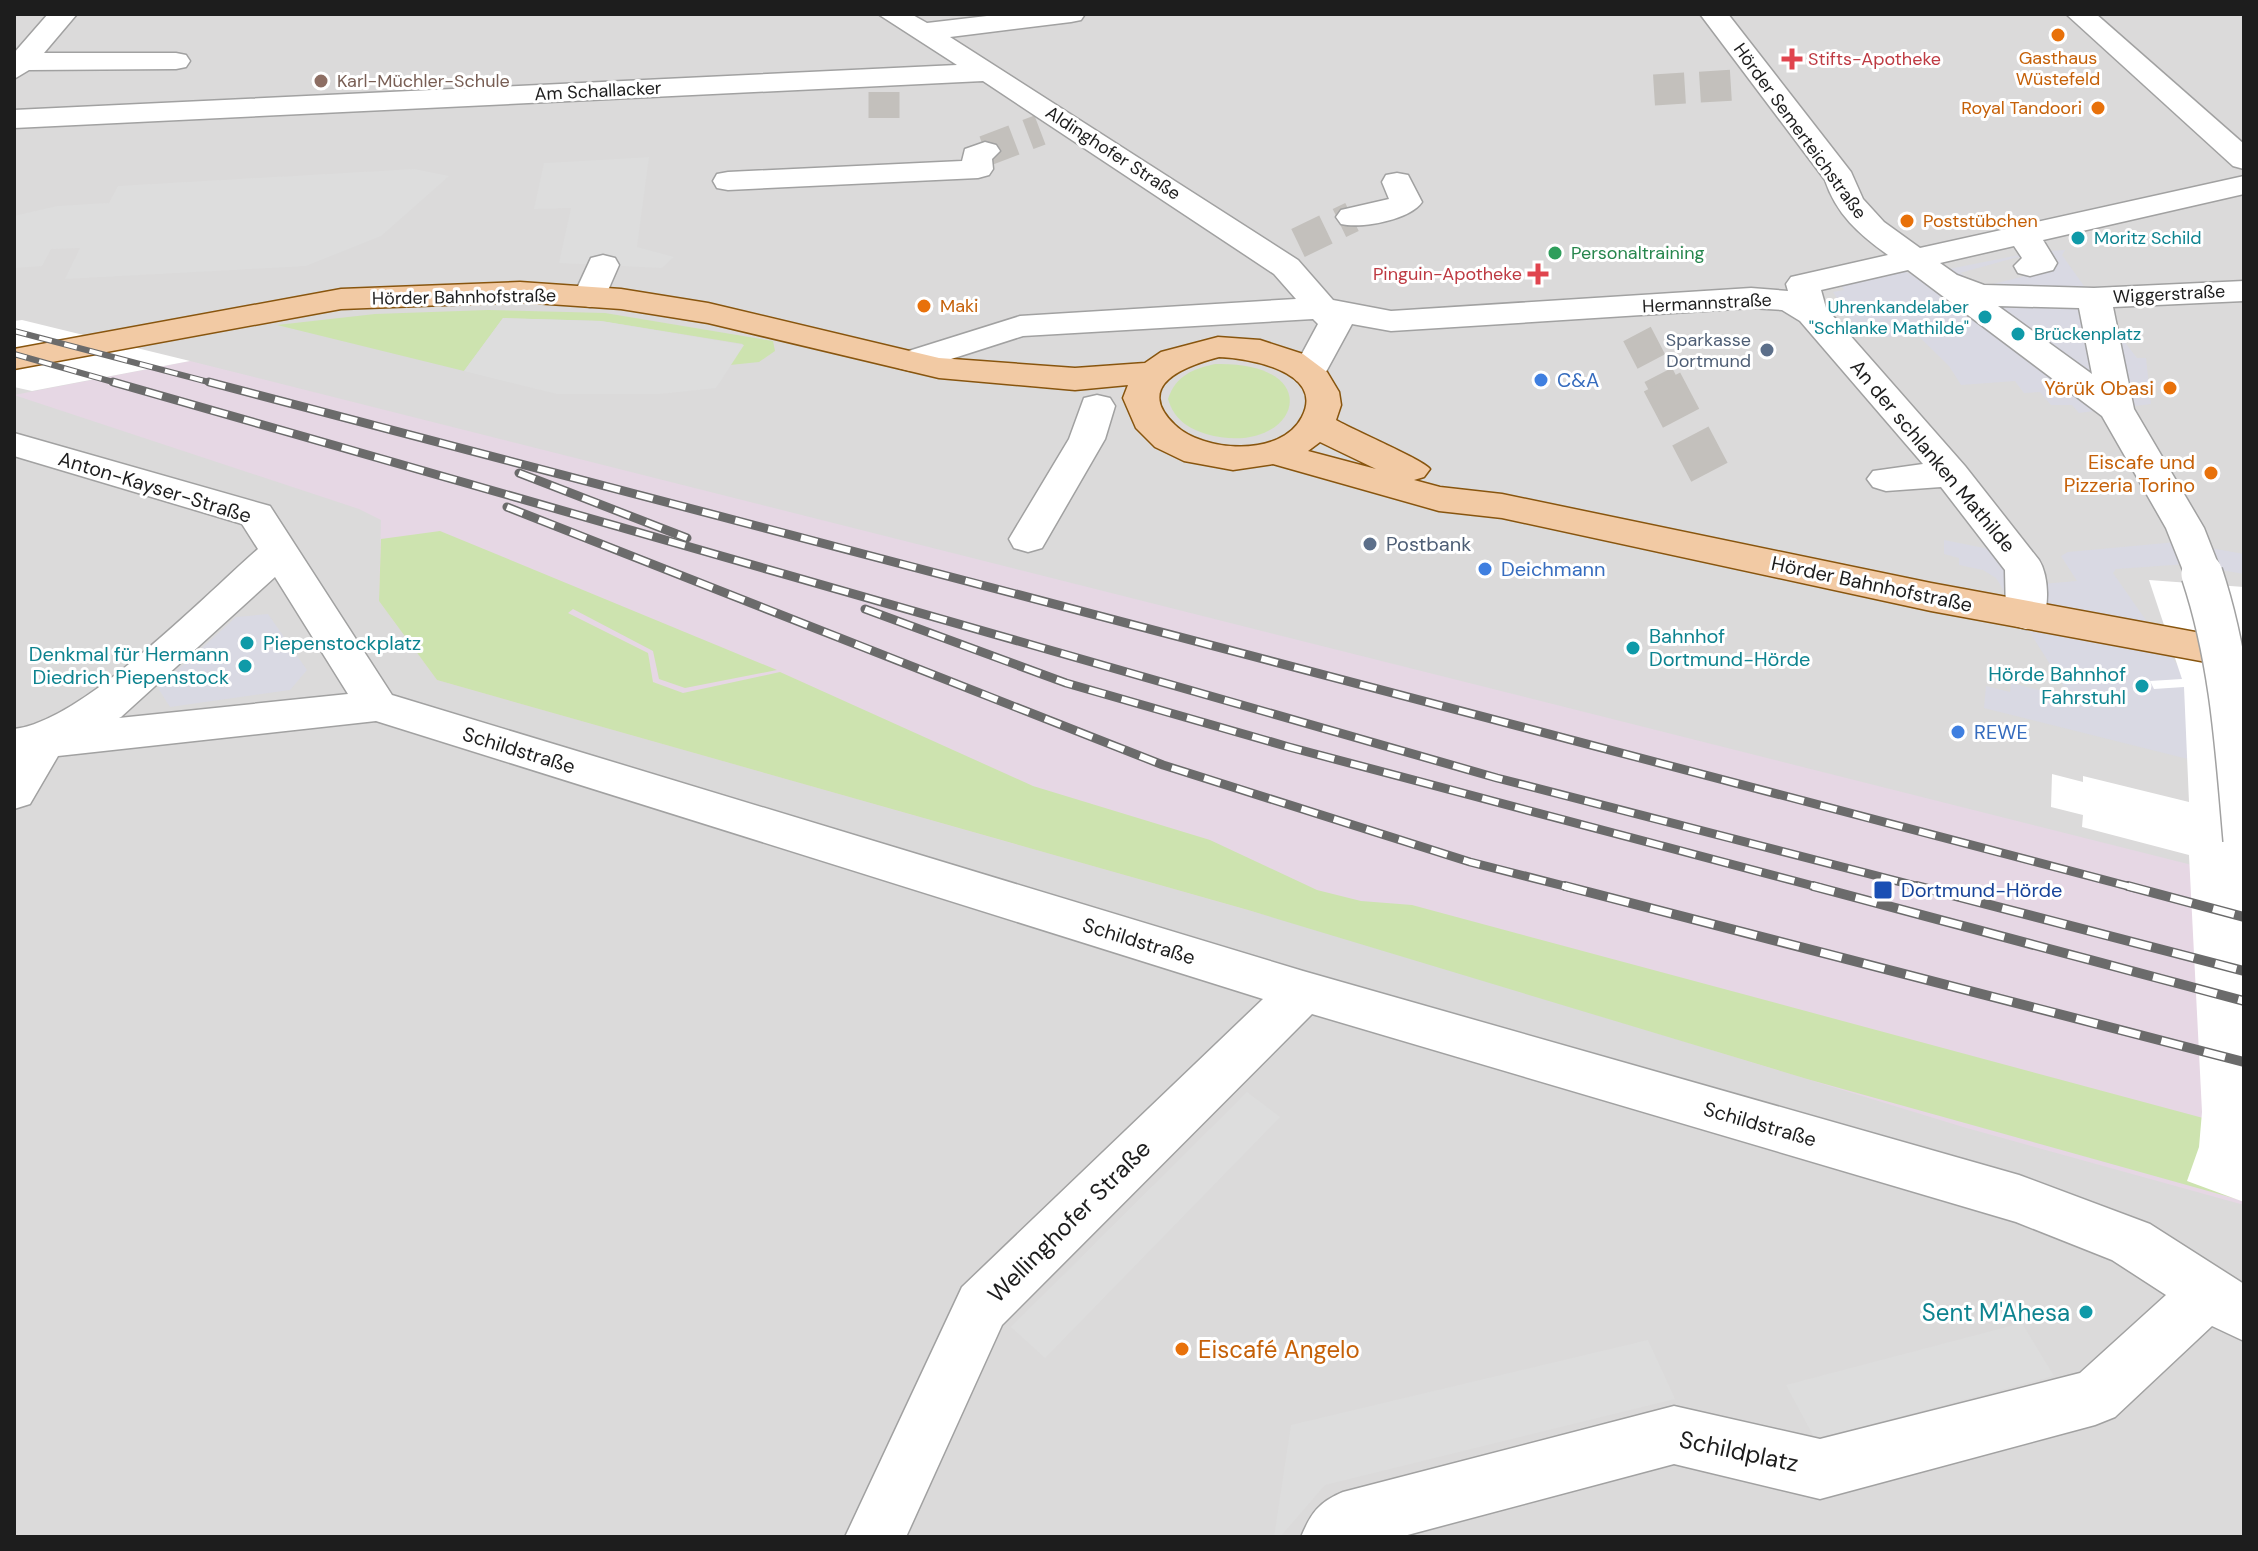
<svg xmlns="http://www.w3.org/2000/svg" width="2258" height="1551" viewBox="0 0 2258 1551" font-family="'DM Sans',sans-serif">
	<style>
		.residential { fill: #dbdada }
		.industrial { fill: #e6d7e4 }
		.grass { fill: #cde3af }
		.parking { fill: #ddd }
		.plaza { fill: #d9d9e3; fill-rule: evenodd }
		.pier { fill: #fff }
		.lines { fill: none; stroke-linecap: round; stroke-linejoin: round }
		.minor-tunnel-far1 { stroke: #c3c0bc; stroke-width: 31; stroke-dasharray: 31 15; stroke-linecap: butt }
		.minor-tunnel { stroke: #c3c0bc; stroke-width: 41; stroke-dasharray: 41 20; stroke-linecap: butt }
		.minor-casing { stroke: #a1a1a1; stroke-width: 3 }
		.major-casing { stroke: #88550e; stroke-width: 3 }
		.minor { fill: #fff; fill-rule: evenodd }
		.major { fill: #f2caa4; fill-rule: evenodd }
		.rail-far2-casing { stroke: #6b6b6b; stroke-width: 6 }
		.rail-far1-casing { stroke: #6b6b6b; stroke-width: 9 }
		.rail-casing { stroke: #6b6b6b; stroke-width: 10 }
		.rail-far2 { stroke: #fff; stroke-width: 4; stroke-dasharray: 13; stroke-linecap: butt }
		.rail-far1 { stroke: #fff; stroke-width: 6; stroke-dasharray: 17; stroke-linecap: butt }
		.rail { stroke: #fff; stroke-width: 7; stroke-dasharray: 22; stroke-linecap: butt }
		.minor-bridge-casing { stroke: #a1a1a1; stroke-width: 44; stroke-linecap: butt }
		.minor-bridge { stroke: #fff; stroke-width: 41 }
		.food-dot { fill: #e8710a; stroke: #fff; stroke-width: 3 }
		.health-dot { fill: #e0444e; stroke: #fff; stroke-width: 3 }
		.education-dot { fill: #8d6e63; stroke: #fff; stroke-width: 3 }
		.culture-dot { fill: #0f9aa8; stroke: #fff; stroke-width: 3 }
		.leisure-dot { fill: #2e9e5b; stroke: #fff; stroke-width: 3 }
		.service-dot { fill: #5c6f8a; stroke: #fff; stroke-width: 3 }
		.shop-dot { fill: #3f7fe0; stroke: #fff; stroke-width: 3 }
		.transit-dot { fill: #1a4fb4; stroke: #fff; stroke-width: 3 }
		.labels { text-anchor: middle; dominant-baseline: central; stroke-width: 6; stroke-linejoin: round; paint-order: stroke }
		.far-food-label { font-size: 18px; fill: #c56008; stroke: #fff; text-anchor: start }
		.far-health-label { font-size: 18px; fill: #be3a42; stroke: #fff; text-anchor: start }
		.far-education-label { font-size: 18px; fill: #785e54; stroke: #fff; text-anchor: start }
		.far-street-label { font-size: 18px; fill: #1d1d1d; stroke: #fff }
		.far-culture-label { font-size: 18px; fill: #0d838f; stroke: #fff; text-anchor: start }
		.far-leisure-label { font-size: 18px; fill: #27864d; stroke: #fff; text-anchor: start }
		.far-service-label { font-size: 18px; fill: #4e5e75; stroke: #fff; text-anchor: end }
		.shop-label { font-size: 20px; fill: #366cbe; stroke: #fff; text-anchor: start }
		.food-label { font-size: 20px; fill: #c56008; stroke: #fff; text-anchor: end }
		.street-label { font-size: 20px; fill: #1d1d1d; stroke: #fff }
		.service-label { font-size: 20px; fill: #4e5e75; stroke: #fff; text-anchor: start }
		.culture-label { font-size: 20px; fill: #0d838f; stroke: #fff; text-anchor: start }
		.transit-label { font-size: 20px; fill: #164399; stroke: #fff; text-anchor: start }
		.near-street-label { font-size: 24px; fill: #1d1d1d; stroke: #fff }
		.near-culture-label { font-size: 24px; fill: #0d838f; stroke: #fff; text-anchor: end }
		.near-food-label { font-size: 24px; fill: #c56008; stroke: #fff; text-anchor: start }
	</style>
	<rect width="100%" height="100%" fill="#ede9e4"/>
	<rect class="residential" x="14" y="14" width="2230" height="1523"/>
	<path class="industrial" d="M190,361L2188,864L2244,884V1205L1963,1127L1339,936L437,680L379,601L381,520L359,509L14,395Z"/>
	<g class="grass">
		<path d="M488,310L605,313L773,341L775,351L759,362L730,365L743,344L601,321L503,318L464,371L277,325L375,314Z"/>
		<path d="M1215,364C1333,361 1297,460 1206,434C1187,428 1174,419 1168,399C1176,375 1193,369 1215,364Z"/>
		<path d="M440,531L777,670L685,688L659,679L653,651L573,609L568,613L648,653L653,682L683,693L780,672L1033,786L1210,840L1317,890L1361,901L1412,905L2244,1129V1201L1807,1079L1248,910L437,680L379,601L381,539Z"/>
	</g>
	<g class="parking">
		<path d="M649,157L637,247L674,257L662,268L559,263L571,208L534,209L544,163Z"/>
		<path d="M414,169L449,176L381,236L306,266L65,279L80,248L51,249L42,266L14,268V216L57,206L109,203L118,186Z"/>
		<path d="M503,318L601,321L744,345L716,388L660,394H557L464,371Z"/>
		<path d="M1247,1092L1280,1117L1045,1358L1011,1327Z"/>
		<path d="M2022,1323L2054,1376L1815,1439L1786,1385Z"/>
		<path d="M1648,1340L1675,1399L1325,1485L1280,1537H1274L1291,1425Z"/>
	</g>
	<g class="plaza">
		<path d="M2065,250L2062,255L2113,327L2137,358H2146L2151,404L2079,413L2072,405H2051L2040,392L2024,393L2015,381L1961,385L1949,366L1900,318L1906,336L1883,337L1871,323L1855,326L1833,292L1844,290L1837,279L1902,270L1914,276L2034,252ZM2018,257L2037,273L1981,287L1960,273Z"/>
		<path d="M1944,540L2019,555L2042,584L2077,581L2061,556L2068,552L2177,542L2244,554V574L2187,564L2116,569L2113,573L2224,732L2244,773L1984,708L1986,686L2010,692L2011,683L2055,694L2065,693L2066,690L1996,578L1983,570L1959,565V558L1944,554Z"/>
		<path d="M268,614L307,670L290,690L170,707L158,688L236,617Z"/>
	</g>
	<g class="pier">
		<path d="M22,320L190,361L32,391L14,387V321Z"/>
		<path d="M2149,580L2244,587V1202L2187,1181L2199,1147L2202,1112L2189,855L2082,827L2083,815L2051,807L2052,774L2083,782V776L2189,802L2184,687L2154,689L2150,681L2182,679Z"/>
	</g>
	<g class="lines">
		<g class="minor-tunnel-far1">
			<path d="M1654,90L1734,85"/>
			<path d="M884,92V118"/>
			<path d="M985,151L1040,130"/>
			<path d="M1298,243L1352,217"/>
			<path d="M1637,334L1663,384"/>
		</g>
		<path class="minor-tunnel" d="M1662,382L1714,481"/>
		<g class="minor-casing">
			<g id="minor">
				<path d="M48,14H77L44,53H176L186,55L190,61L186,67L176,69L29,70L14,79V53Z"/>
				<path d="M878,14H911L927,23L1004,14H1085L1081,20L1071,22L950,37L1298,260L1333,300L1391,311L1751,288L1788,291L1786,284L1791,277L1888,255C1859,234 1836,214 1825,180L1700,14H1728L1851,172L1863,199L1884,222L1920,248L2244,176V194L2043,240L2057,263L2053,270L2030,276L2018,273L2014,266L2022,258L2014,246L1940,263L1957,275L1984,285L2094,288L2244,281V301L2113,307L2134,409L2204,528L2222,574L2216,583L2202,587L2188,583L2166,528L2102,416L1908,270L1821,290L1826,308L1965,466L2039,560C2049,576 2050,609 2040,625L2026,629L2012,625L2006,615L2005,570L1941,487L1886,491L1873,487L1867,479L1873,471L1923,464L1800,321L1782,310L1751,308L1391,331L1352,324L1321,381L1309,385L1297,381L1291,374L1318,324L1313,319L1023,336L923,368L911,371L899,368L894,361L899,354L1020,316L1296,299L1274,274L983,81L14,128V110L957,65ZM1998,306L2079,308L2092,374Z"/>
				<path d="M2066,14H2096L2244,144V169L2233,166Z"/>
				<path d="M985,142L996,145L1000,151L992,159L993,169L989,175L978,178L728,190L717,188L713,181L717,174L728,172L962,161L965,149Z"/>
				<path d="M1397,173L1408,175L1422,202C1410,220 1361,229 1341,224L1336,217L1341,210L1389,199L1382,182L1386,175Z"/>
				<path d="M603,255L615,258L619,265L602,304L590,307L578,304L573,297L591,258Z"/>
				<path d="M1097,395L1110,398L1115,406L1105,439L1042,548L1028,552L1014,548L1009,539L1069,439L1084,398Z"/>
				<path d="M14,433L270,506L392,695L1303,971L2019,1175L2150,1224L2244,1284V1341L2212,1326L2115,1417L2095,1425L1820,1499L1674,1464L1400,1537H1301C1311,1513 1319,1502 1343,1492L1674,1406L1820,1439L2080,1373L2166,1295L2112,1260L2016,1222L1312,1014L1002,1325L906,1537H845L962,1287L1263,999L376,721L58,756L30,804L14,809V729C82,722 203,597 258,549L242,524L14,456ZM275,577L348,694L119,718L121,717Z"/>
			</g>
		</g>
		<g class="major-casing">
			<path id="major" d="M520,282L621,289L708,303L939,358L1075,368L1145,363L1161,352L1218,337L1260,340L1303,354L1327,372L1339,392L1341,405L1336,420C1353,430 1424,460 1430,469L1424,477L1414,480L1440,487L1502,494L1931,583L2244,641V669L1931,611L1502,518L1439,511L1273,464L1233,470L1184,461L1155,447L1136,428L1123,398L1128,385L1075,390L939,378L708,323L621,309L520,302L341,309L14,369V349L341,289ZM1219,357C1247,358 1326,371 1302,417C1281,458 1203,452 1175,425C1133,385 1185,366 1219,357ZM1320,442L1376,469L1308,451Z"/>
		</g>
		<use href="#minor" class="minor"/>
		<use href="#major" class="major"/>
		<g class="rail-far2-casing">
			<g id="rail-far2">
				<path d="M14,331L216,384"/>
				<path d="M14,354L120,384"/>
			</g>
		</g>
		<g class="rail-far1-casing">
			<g id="rail-far1">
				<path d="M113,382L1497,778L1924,888"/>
				<path d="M209,382L2135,888"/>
				<path d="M519,473L687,538"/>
				<path d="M507,507L1163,765L1470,862L1572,888"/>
				<path d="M865,609L1066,683L1289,747L1821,888"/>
			</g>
		</g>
		<g class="rail-casing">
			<g id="rail">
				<path d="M1565,886L2244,1062"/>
				<path d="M1813,886L2244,1001"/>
				<path d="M1917,886L2244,971"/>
				<path d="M2128,886L2244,917"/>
			</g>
		</g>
		<use href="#rail-far2" class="rail-far2"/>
		<use href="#rail-far1" class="rail-far1"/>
		<use href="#rail" class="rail"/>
		<g class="minor-bridge-casing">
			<path id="minor-bridge" d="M2202,574C2231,661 2236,749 2244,840"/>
		</g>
		<use href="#minor-bridge" class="minor-bridge"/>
	</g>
	<g class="food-dot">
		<circle cx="2058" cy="35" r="8"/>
		<circle cx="2098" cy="108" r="8"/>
		<circle cx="1907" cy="221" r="8"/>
		<circle cx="924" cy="306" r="8"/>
		<circle cx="2170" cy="388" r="8"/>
		<circle cx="2211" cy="473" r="8"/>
		<circle cx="1182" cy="1349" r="8"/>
	</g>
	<g class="health-dot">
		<path d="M1788 47h8v8h8v8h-8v8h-8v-8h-8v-8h8z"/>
		<path d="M1534 262h8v8h8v8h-8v8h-8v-8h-8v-8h8z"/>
	</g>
	<circle class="education-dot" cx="321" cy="81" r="8"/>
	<g class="culture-dot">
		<circle cx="2078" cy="238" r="8"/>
		<circle cx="1985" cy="317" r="8"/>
		<circle cx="2018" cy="334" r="8"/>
		<circle cx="247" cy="643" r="8"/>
		<circle cx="1633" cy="648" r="8"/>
		<circle cx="245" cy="666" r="8"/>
		<circle cx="2142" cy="686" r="8"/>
		<circle cx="2086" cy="1312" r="8"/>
	</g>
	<circle class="leisure-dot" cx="1555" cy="253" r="8"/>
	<g class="service-dot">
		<circle cx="1767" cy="350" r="8"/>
		<circle cx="1370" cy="544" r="8"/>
	</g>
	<g class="shop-dot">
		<circle cx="1541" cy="380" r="8"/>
		<circle cx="1485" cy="569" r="8"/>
		<circle cx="1958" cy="732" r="8"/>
	</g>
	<rect class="transit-dot" x="1873" y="880" width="20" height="20" rx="4"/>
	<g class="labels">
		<g class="far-food-label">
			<text x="2058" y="58" text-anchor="middle">Gasthaus<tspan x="2058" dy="21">Wüstefeld</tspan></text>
			<text x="2082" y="108" text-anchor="end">Royal Tandoori</text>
			<text x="1923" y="221">Poststübchen</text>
			<text x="940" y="306">Maki</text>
		</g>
		<g class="far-health-label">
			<text x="1808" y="59">Stifts-Apotheke</text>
			<text x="1522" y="274" text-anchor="end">Pinguin-Apotheke</text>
		</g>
		<g class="far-education-label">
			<text x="337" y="81">Karl-Müchler-Schule</text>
		</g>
		<g class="far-street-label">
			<text transform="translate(598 91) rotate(-3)">Am Schallacker</text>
			<text transform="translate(1800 131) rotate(54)">Hörder Semerteichstraße</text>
			<text transform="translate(1113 153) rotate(33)">Aldinghofer Straße</text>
			<text transform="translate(2169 294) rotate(-3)">Wiggerstraße</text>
			<text transform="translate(464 297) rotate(-1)">Hörder Bahnhofstraße</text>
			<text transform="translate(1707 303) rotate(-3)">Hermannstraße</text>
		</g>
		<g class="far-culture-label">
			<text x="2094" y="238">Moritz Schild</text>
			<text x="1969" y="307" text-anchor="end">Uhrenkandelaber<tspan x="1969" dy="21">"Schlanke Mathilde"</tspan></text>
			<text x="2034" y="334">Brückenplatz</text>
		</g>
		<g class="far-leisure-label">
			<text x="1571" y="253">Personaltraining</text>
		</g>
		<g class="far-service-label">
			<text x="1751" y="340">Sparkasse<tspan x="1751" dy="21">Dortmund</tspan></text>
		</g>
		<g class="shop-label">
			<text x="1557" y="380">C&amp;A</text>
			<text x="1501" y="569">Deichmann</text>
			<text x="1974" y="732">REWE</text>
		</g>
		<g class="food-label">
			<text x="2154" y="388">Yörük Obasi</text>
			<text x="2195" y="462">Eiscafe und<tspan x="2195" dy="23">Pizzeria Torino</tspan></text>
		</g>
		<g class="street-label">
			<text transform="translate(1933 456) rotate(50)">An der schlanken Mathilde</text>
			<text transform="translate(155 487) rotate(17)">Anton-Kayser-Straße</text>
			<text transform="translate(1872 584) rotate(12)">Hörder Bahnhofstraße</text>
			<text transform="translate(519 750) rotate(17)">Schildstraße</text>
			<text transform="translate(1139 941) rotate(17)">Schildstraße</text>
			<text transform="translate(1760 1124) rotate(16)">Schildstraße</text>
		</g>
		<g class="service-label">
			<text x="1386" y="544">Postbank</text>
		</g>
		<g class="culture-label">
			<text x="1649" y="636">Bahnhof<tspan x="1649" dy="23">Dortmund-Hörde</tspan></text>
			<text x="263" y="643">Piepenstockplatz</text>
			<text x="229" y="654" text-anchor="end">Denkmal für Hermann<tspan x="229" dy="23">Diedrich Piepenstock</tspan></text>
			<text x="2126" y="674" text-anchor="end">Hörde Bahnhof<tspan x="2126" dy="23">Fahrstuhl</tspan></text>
		</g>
		<g class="transit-label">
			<text x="1901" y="890">Dortmund-Hörde</text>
		</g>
		<g class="near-street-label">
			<text transform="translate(1069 1221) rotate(-45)">Wellinghofer Straße</text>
			<text transform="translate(1739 1451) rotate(12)">Schildplatz</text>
		</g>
		<g class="near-culture-label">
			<text x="2070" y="1312">Sent M'Ahesa</text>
		</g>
		<g class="near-food-label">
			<text x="1198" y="1349">Eiscafé Angelo</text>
		</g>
	</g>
	<rect width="2258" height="1551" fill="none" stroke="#1d1d1d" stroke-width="32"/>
</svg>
